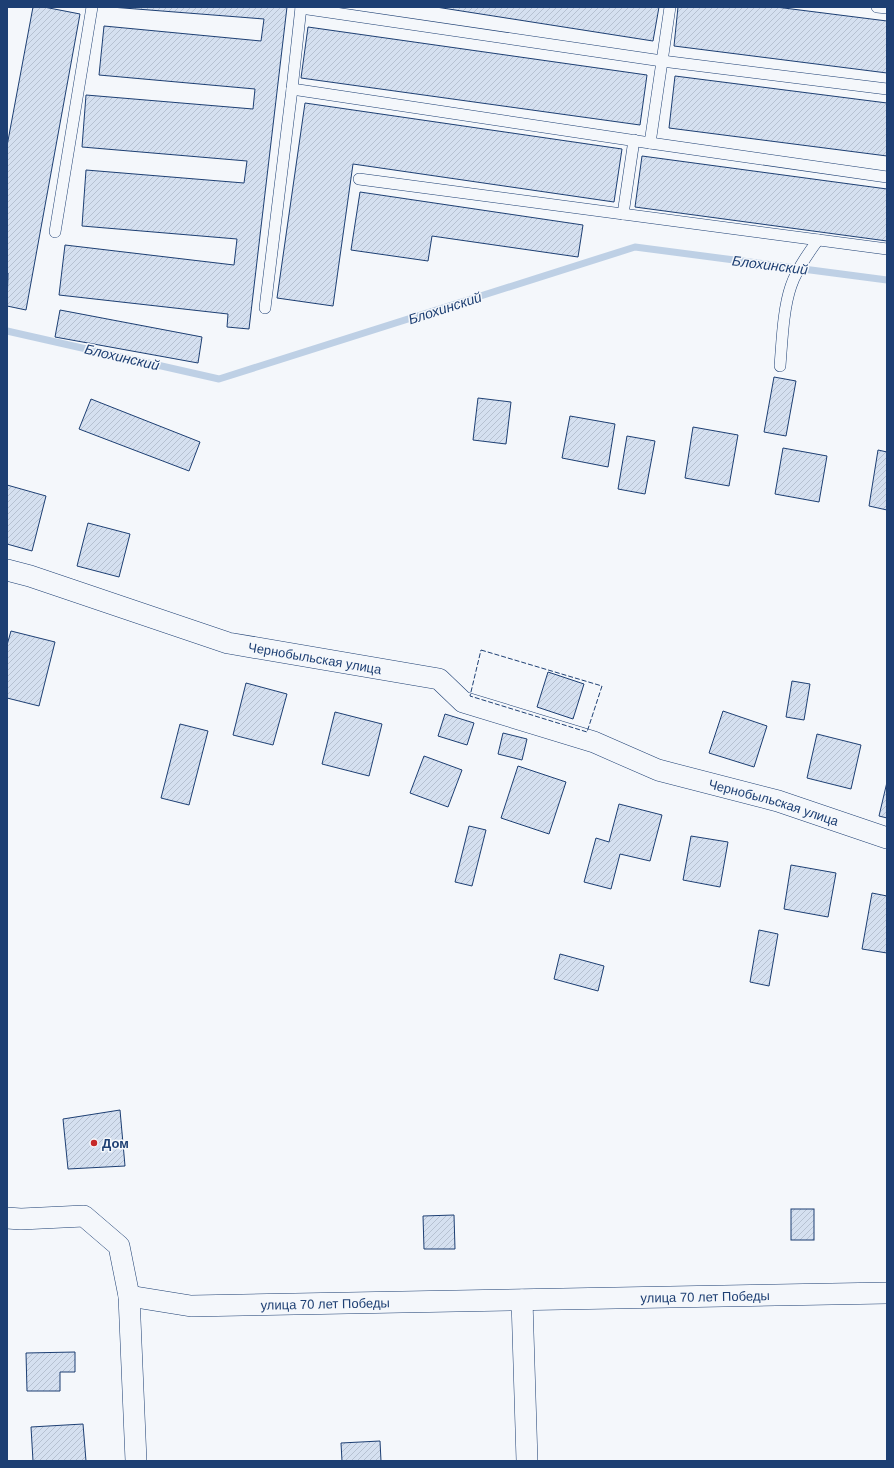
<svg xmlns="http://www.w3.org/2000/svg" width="894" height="1468" viewBox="0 0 894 1468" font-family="Arial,sans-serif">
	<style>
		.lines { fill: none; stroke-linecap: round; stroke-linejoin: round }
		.stream { stroke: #bed0e5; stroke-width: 7 }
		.building { fill: url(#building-hatch); stroke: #1d3f73 }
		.lane-casing { stroke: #1d3f73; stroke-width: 12 }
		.street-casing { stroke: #1d3f73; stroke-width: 22 }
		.lane { stroke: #f4f7fb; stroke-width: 11 }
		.street { stroke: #f4f7fb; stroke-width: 21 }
		.fence { stroke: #1d3f73; stroke-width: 1; stroke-dasharray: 5 2; stroke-linecap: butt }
		.poi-dot { fill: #c62828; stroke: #f4f7fb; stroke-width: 1.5 }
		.labels { text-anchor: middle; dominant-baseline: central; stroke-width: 3; stroke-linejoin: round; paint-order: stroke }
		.street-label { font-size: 13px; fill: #1d3f73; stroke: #f4f7fb }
		.poi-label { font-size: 13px; font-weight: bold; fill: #1d3f73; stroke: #f4f7fb; text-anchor: start }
		.water-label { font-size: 14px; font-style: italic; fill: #1d3f73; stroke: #f4f7fb }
	</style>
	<defs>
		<pattern id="building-hatch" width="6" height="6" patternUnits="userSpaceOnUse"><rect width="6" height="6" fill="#d5e0f0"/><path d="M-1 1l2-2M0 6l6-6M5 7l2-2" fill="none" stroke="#b6c1d1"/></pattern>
	</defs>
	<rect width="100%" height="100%" fill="#f4f7fb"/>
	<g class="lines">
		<path class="stream" d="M7,331L219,379L635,247L887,280"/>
	</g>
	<g class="building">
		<path d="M33,7H44L80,14L26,310L7,306L8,273H7V146Z"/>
		<path d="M111,7H287L249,329L227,327L228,314L59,295L65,245L234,265L237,239L82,226L86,170L244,183L247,161L82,147L86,95L253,109L255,89L99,75L104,26L261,41L264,19Z"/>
		<path d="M436,7H659L653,41Z"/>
		<path d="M678,7H776L887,21V73L674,46Z"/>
		<path d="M308,27L647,75L640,125L301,78Z"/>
		<path d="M675,76L887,103V156L669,128Z"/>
		<path d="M305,103L622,149L614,202L353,164L333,306L277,298Z"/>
		<path d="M642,156L887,189V241L635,207Z"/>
		<path d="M360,192L583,225L578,257L432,236L428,261L351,250Z"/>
		<path d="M60,310L202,337L198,363L55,337Z"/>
		<path d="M774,377L796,381L786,436L764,432Z"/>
		<path d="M478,398L511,402L506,444L473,440Z"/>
		<path d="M91,399L200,442L189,471L79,429Z"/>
		<path d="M570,416L615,424L608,467L562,458Z"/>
		<path d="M693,427L738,435L729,486L685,478Z"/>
		<path d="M627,436L655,441L645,494L618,489Z"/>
		<path d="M783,448L827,456L819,502L775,494Z"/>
		<path d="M878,450L887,452V510L869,506Z"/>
		<path d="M7,485L46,496L32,551L7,544Z"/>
		<path d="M88,523L130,534L119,577L77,566Z"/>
		<path d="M11,631L55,642L39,706L7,698V645Z"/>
		<path d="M548,672L584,684L573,719L537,707Z"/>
		<path d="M792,681L810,684L804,720L786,717Z"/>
		<path d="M246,683L287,694L273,745L233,735Z"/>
		<path d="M723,711L767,726L754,767L709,753Z"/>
		<path d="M335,712L382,724L369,776L322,764Z"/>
		<path d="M445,714L474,723L467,745L438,736Z"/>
		<path d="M180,724L208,731L189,805L161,798Z"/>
		<path d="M503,733L527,739L522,760L498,754Z"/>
		<path d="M817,734L861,745L851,789L807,778Z"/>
		<path d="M424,756L462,770L448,807L410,793Z"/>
		<path d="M518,766L566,782L549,834L501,818Z"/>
		<path d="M887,782V818L879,816Z"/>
		<path d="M619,804L662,815L650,861L620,854L611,889L584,882L596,838L609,842Z"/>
		<path d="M469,826L486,830L472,886L455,882Z"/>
		<path d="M691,836L728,842L720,887L683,880Z"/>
		<path d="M791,865L836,873L828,917L784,909Z"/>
		<path d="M872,893L887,896V953L862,949Z"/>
		<path d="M759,930L778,934L769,986L750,982Z"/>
		<path d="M560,954L604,966L598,991L554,979Z"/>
		<path d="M120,1110L125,1166L68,1169L63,1119Z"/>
		<rect x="791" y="1209" width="23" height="31"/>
		<path d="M454,1215L455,1249H424L423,1216Z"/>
		<path d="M75,1352V1372H60V1391H27L26,1353Z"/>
		<path d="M83,1424L86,1461H33L31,1427Z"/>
		<path d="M380,1441L381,1461H342L341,1443Z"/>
	</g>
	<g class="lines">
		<g class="lane-casing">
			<g id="lane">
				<path d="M877,7L887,8"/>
				<path d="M301,8L662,61L887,89"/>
				<path d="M292,89L650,143L887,177"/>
				<path d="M650,143L670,7"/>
				<path d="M359,179L887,249"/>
				<path d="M623,214L634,140"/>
				<path d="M55,232L92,7"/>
				<path d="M265,308L292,89L301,7"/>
				<path d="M780,366C782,342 783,309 791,286C796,271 809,252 818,240"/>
			</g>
		</g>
		<g class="street-casing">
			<g id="street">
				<path id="s1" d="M7,570L30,576L228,643L439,679L463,702L594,742L658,770L778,801L887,838"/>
				<path d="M7,1218L21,1219L84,1216L119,1246L129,1296L136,1461"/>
				<path id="s2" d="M129,1296L191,1306L887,1293"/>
				<path d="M522,1300L527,1461"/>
			</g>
		</g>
		<use href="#lane" class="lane"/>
		<use href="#street" class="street"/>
		<path class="fence" d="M481,650L602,686L587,732L470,696Z"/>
	</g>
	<circle class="poi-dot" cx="94" cy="1143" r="4"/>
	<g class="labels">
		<g class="street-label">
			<text stroke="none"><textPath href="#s1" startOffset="321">Чернобыльская улица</textPath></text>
			<text stroke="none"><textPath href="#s1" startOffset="807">Чернобыльская улица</textPath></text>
			<text stroke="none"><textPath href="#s2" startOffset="577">улица 70 лет Победы</textPath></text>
			<text stroke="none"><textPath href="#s2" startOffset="197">улица 70 лет Победы</textPath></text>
		</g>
		<g class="poi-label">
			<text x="102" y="1143">Дом</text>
		</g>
		<g class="water-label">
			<text transform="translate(770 265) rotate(7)">Блохинский</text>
			<text transform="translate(445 308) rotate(-18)">Блохинский</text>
			<text transform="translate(122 357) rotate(13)">Блохинский</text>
		</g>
	</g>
	<rect width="894" height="1468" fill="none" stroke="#1d3f73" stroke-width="16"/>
</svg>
